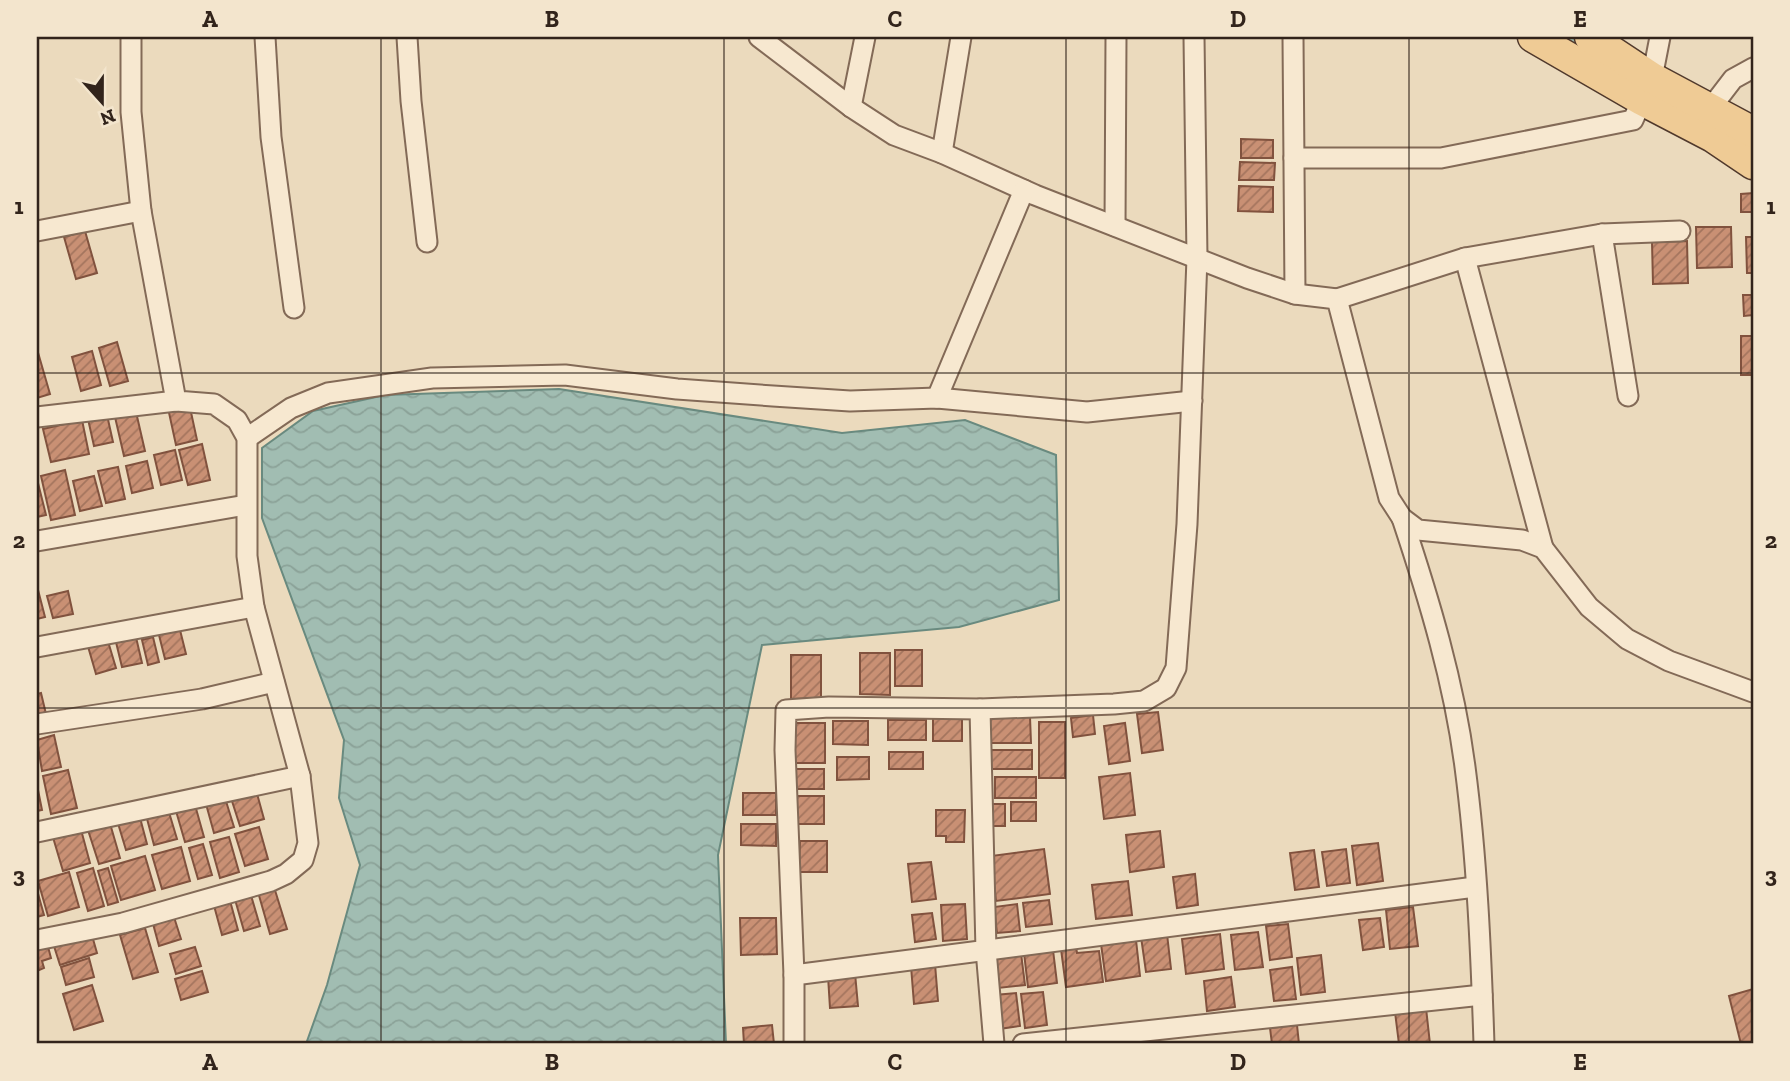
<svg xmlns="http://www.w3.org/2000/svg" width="1790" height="1081" viewBox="0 0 1790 1081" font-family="'Zilla Slab',serif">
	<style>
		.water { fill: url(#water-waves); stroke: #698a7f; stroke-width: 2 }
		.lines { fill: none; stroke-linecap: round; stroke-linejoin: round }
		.canal { stroke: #a1bdb2; stroke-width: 21 }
		.building { fill: url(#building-hatch); stroke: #81523e; stroke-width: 2 }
		.street-casing { stroke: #836a57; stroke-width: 23 }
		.primary-casing { stroke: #50392c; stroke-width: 33 }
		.street { stroke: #f7e8d0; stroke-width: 19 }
		.primary { stroke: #efcb95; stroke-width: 30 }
		.grid { fill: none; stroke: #32241b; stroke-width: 2; stroke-opacity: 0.55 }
		.neatline { fill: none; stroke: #32241b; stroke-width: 2.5 }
		.grid-label { font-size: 23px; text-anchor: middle; font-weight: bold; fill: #32241b }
	</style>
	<defs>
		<pattern id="water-waves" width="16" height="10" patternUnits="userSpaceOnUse" patternTransform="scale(1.75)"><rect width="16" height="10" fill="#a1bdb2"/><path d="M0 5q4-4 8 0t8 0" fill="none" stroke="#8ba298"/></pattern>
		<pattern id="building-hatch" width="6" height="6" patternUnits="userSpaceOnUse" patternTransform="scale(1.75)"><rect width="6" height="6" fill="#c99074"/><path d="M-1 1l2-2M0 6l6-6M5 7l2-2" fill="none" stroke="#a4755e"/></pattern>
	</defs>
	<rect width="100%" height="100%" fill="#ebdabd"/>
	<path class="water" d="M559,389L842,433L965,420L1056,455L1059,600L959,627L762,645L718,855L726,1044H306L327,985L360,865L339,798L344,740L262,518V448L313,411L385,395Z"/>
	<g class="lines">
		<path class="canal" d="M1565,37L1601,58"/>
	</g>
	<g class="building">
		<path d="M1241,139L1273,140V158H1241Z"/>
		<path d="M1240,162L1275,163L1274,180H1239Z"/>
		<path d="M1239,186L1273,187V212L1238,211Z"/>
		<path d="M1753,193V212H1741V194Z"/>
		<path d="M1696,227H1731L1732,267L1697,268Z"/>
		<path d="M85,231L97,273L76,279L64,237Z"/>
		<path d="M1746,237H1753V273H1747Z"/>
		<path d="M1687,241L1688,283L1653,284L1652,242Z"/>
		<path d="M1743,295H1753V315L1744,316Z"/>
		<rect x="1741" y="336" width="12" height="39"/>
		<path d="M117,342L128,381L110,386L99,348Z"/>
		<path d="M37,349L50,394L37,398Z"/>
		<path d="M92,351L101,385L81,391L72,357Z"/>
		<path d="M189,403L197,440L176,445L168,408Z"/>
		<path d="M136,412L145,451L124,456L115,417Z"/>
		<path d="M107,415L113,442L94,446L88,419Z"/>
		<path d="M82,420L89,454L51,462L43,429Z"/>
		<path d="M202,444L210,480L188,485L179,450Z"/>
		<path d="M175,450L182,480L161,485L154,455Z"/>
		<path d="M147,461L153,488L132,493L126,466Z"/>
		<path d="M118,467L125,499L106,503L98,471Z"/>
		<path d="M65,470L75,515L51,520L41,476Z"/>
		<path d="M94,476L102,506L80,511L73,481Z"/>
		<path d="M37,479L46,515L37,517Z"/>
		<path d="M37,586L45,617L37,619Z"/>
		<path d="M68,591L73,614L53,618L47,596Z"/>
		<path d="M179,626L186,654L165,659L158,631Z"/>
		<path d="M135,633L142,663L122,667L115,638Z"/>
		<path d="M153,637L159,662L148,665L142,640Z"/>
		<path d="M107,638L116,668L96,674L87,643Z"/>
		<rect x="895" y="650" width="27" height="36"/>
		<path d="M860,653H890V695L860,694Z"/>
		<path d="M791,655H821V698L791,699Z"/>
		<path d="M41,693L46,714L37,716V694Z"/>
		<path d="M1158,712L1163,750L1142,753L1137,714Z"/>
		<path d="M1093,715L1095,734L1073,737L1071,718Z"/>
		<path d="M1030,717L1031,743H987V718Z"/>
		<rect x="933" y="718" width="29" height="23"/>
		<rect x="888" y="720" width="38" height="20"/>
		<path d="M833,721H868V745L833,744Z"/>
		<rect x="1039" y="722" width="26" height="56"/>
		<rect x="792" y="723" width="33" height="40"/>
		<path d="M1125,723L1130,761L1109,764L1104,726Z"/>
		<path d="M54,735L61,767L42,771L37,740Z"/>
		<rect x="989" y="750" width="43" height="19"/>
		<rect x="889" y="752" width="34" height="17"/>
		<path d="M837,757H869V779L837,780Z"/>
		<rect x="793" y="769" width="31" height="20"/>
		<path d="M68,770L77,808L51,814L43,776Z"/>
		<path d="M1130,773L1135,815L1104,819L1099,777Z"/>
		<rect x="995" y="777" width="41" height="21"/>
		<path d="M37,785L42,810L37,811Z"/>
		<path d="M256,790L264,819L240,826L231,798Z"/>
		<rect x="743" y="793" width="33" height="22"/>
		<rect x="795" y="796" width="29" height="28"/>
		<path d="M225,798L234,827L214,833L206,804Z"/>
		<rect x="1011" y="802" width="25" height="19"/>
		<rect x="988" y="804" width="17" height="22"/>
		<path d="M195,805L204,837L185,842L176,811Z"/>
		<path d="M168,809L177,839L154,845L146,815Z"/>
		<path d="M936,810H965L964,842H946V836H936Z"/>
		<path d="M139,814L147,844L126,850L117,820Z"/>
		<path d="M109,820L120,858L99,864L87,827Z"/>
		<path d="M741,824H776V846L741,845Z"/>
		<path d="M80,826L90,863L63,871L52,834Z"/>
		<path d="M259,827L268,859L245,866L235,834Z"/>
		<path d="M1160,831L1164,867L1130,872L1126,835Z"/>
		<path d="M229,837L239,872L220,878L210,842Z"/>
		<path d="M800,841H827V872H799Z"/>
		<path d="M1378,843L1383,881L1357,885L1352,846Z"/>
		<path d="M203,844L212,875L198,879L189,848Z"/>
		<path d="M181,847L190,881L162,889L152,855Z"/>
		<path d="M1044,849L1050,894L996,901L991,856Z"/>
		<path d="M1346,849L1350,883L1327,886L1322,852Z"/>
		<path d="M1314,850L1319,887L1295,890L1290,853Z"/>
		<path d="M145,856L155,890L121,900L111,866Z"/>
		<path d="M931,862L936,899L912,902L908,864Z"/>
		<path d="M93,868L104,906L88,911L77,873Z"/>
		<path d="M108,868L118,902L108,905L98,871Z"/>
		<path d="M69,872L79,907L48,916L38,881Z"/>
		<path d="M1195,874L1198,905L1177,908L1173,877Z"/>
		<path d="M1128,881L1132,915L1096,919L1092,885Z"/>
		<path d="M274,887L287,929L270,934L258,892Z"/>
		<path d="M37,890L44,915L37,917Z"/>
		<path d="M250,892L260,926L244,931L234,896Z"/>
		<path d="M229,897L238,930L222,935L213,902Z"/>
		<path d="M1049,900L1052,924L1026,927L1023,903Z"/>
		<path d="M965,904L967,939L943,941L941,905Z"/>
		<path d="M1017,904L1020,931L997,933L994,907Z"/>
		<path d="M1413,907L1418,946L1390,949L1386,910Z"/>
		<path d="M932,913L936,939L915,942L912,915Z"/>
		<path d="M173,914L181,939L159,946L152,920Z"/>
		<path d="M740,918H776L777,954L741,955Z"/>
		<path d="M1380,918L1384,947L1363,950L1359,920Z"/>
		<path d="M1288,924L1292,957L1270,960L1266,926Z"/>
		<path d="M145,928L158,972L133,979L120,935Z"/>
		<path d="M91,932L97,953L60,965L53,943Z"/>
		<path d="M1258,932L1263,967L1235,970L1231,935Z"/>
		<path d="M1167,934L1171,969L1146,972L1141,937Z"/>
		<path d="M1220,934L1224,969L1186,974L1182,939Z"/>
		<path d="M1136,940L1140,976L1106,981L1101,944Z"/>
		<path d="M47,943L51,958L42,961L44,968L37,971V946Z"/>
		<path d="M195,947L201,966L176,974L170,954Z"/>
		<path d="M1076,947L1077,953L1099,951L1103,982L1066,987L1061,949Z"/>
		<path d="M1053,950L1057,983L1028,987L1024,953Z"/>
		<path d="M1021,953L1025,985L998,988L994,957Z"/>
		<path d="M1321,955L1325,992L1301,995L1297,958Z"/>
		<path d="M89,958L94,977L66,985L61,967Z"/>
		<path d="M935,964L938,1001L914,1004L911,966Z"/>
		<path d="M1292,967L1296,999L1274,1001L1270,970Z"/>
		<path d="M202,971L208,992L181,1000L175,979Z"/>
		<path d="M855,973L858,1006L830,1008L828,976Z"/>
		<path d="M1231,977L1235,1007L1207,1011L1204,981Z"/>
		<path d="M92,985L103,1021L74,1030L63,994Z"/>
		<path d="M1753,989V1044H1741L1729,996Z"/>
		<path d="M1043,992L1047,1025L1025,1028L1021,994Z"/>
		<path d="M1016,993L1020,1026L999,1029L995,995Z"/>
		<path d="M1426,1008L1430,1044H1399L1395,1012Z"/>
		<path d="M772,1025L774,1044H744L743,1028Z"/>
		<path d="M1297,1025L1299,1044H1272L1270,1028Z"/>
	</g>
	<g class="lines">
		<g class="street-casing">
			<g id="street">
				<path d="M265,37L271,137L294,308"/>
				<path d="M407,37L411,101L427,242"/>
				<path d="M759,37L851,107L894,135L942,153L1035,195L1247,278L1295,294L1337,299L1389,498L1402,518L1418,530L1522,540L1543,548L1589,607L1627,639L1669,661L1753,692"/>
				<path d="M1293,37L1295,294"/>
				<path d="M1652,78L1660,37"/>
				<path d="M851,107L865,37"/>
				<path d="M1710,109L1733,79L1753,68"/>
				<path d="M942,153L961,37"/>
				<path d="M1294,158H1441L1633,120L1642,100"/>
				<path d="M1115,226L1116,37"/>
				<path d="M37,231L141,211"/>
				<path d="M1602,234L1628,396"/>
				<path d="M1465,258L1543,548"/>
				<path d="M1337,299L1465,258L1602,234L1680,231"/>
				<path d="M937,398L1024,190"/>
				<path d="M37,417L176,401"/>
				<path d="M247,438L291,408L328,393L432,378L565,375L677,389L773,396L850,401L937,398L1087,412L1192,401"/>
				<path d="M1402,518C1429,599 1454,682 1465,767C1477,858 1481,952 1484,1044"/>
				<path d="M37,541L246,505"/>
				<path d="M37,647L254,607"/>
				<path d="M980,709L986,950L994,1044"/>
				<path d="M37,724L202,699L274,682"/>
				<path d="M37,832L300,776"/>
				<path d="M37,940L123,923L271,881L286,874L303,860L308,843L300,776L254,607L247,556V438L237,420L214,404L176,401L141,211L131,112V37"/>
				<path d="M794,975L785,750L786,710L829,707L980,709L1114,704L1144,701L1166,688L1176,668L1187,524L1197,258L1194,37"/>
				<path d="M794,1044V975L1475,887"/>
				<path d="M1023,1044L1482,995"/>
			</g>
		</g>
		<g class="primary-casing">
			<g id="primary">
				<path d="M1533,37L1642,100L1713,137L1753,164"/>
				<path d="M1590,37L1652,78L1753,132"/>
			</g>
		</g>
		<use href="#street" class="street"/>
		<use href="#primary" class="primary"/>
	</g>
	<path class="grid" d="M381,37V1044M724,37V1044M1066,37V1044M1409,37V1044M37,373H1753M37,708H1753"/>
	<rect width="1790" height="1081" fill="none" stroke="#f3e5cd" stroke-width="77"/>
	<g transform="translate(102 102) rotate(159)" stroke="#f3e5cd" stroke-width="5" paint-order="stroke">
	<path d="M0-5L12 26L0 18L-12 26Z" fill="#32241b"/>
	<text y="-10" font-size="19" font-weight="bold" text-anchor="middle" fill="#32241b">N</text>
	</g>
	<rect x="38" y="38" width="1714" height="1004" class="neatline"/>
	<g class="grid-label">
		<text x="210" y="27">A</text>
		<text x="552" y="27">B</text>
		<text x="895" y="27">C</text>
		<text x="1238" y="27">D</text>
		<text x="1580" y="27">E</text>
		<text x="19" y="214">1</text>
		<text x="1771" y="214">1</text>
		<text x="19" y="548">2</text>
		<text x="1771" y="548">2</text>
		<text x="19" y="883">3</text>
		<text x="1771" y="883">3</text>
		<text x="210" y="1070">A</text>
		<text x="552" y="1070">B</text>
		<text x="895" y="1070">C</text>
		<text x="1238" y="1070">D</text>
		<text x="1580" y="1070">E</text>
	</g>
</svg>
